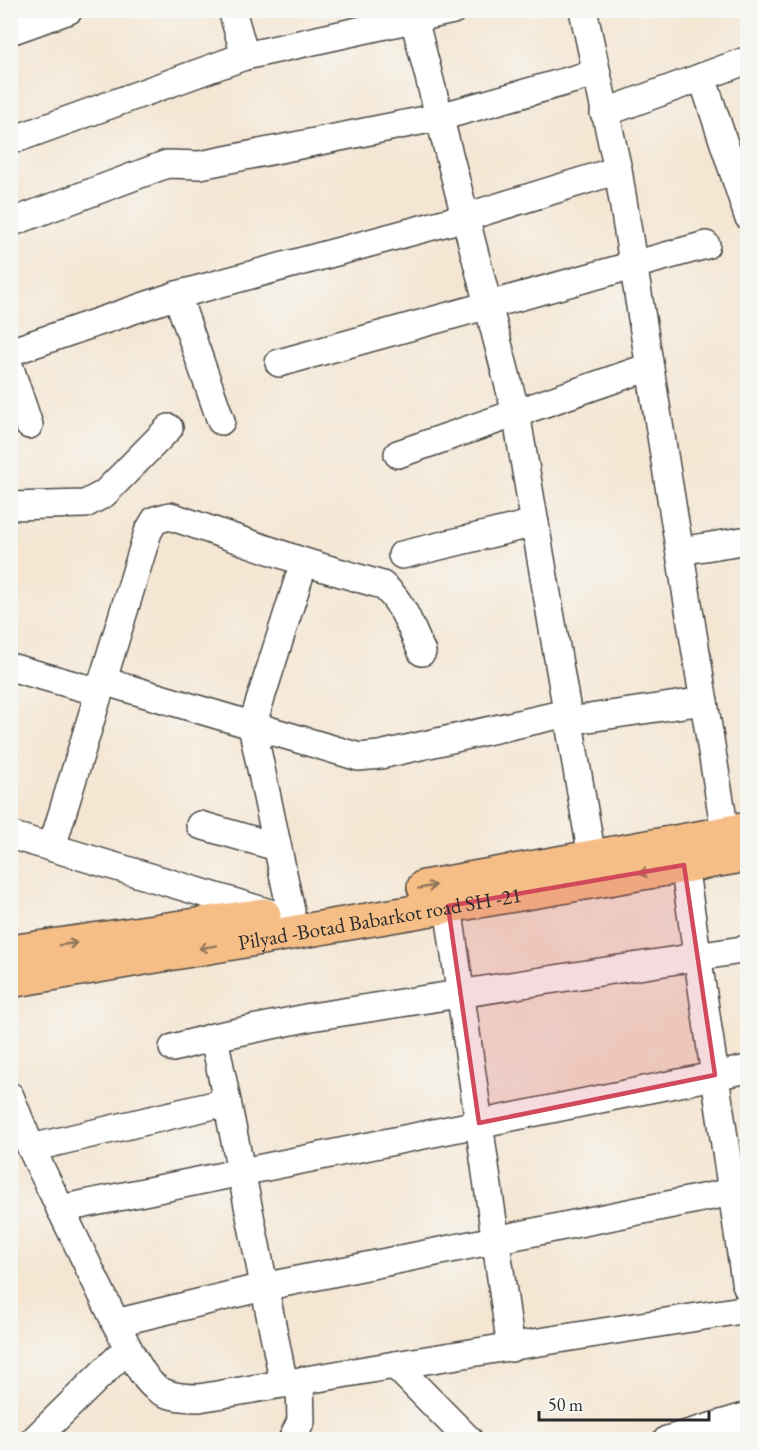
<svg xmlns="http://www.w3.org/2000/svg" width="758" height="1450" viewBox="0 0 758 1450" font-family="'EB Garamond',serif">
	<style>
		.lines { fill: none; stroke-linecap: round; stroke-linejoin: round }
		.minor-casing { stroke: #494744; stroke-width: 30 }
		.primary-casing { stroke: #494744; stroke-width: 36 }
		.minor { stroke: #fff; stroke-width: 27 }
		.primary { stroke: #f6be87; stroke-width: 33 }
		.oneway { stroke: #907459 }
		.marked { fill: #d1495b; fill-opacity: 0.2; stroke: #d1495b; stroke-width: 4.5; stroke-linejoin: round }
		.labels { text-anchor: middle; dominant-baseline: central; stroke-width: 4.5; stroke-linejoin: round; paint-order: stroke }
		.street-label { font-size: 21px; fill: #2b2b2b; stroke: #f6f6f2 }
	</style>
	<rect width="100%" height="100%" fill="#f6f6f2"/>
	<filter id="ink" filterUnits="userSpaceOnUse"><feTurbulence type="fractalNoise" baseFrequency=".0167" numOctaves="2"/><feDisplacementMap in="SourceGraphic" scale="12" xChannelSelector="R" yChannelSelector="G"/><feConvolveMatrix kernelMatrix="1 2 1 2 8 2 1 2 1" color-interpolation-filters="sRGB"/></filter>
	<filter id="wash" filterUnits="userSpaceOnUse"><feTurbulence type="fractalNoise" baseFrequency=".008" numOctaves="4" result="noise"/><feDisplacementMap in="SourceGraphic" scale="24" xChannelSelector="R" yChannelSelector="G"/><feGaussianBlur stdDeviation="1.35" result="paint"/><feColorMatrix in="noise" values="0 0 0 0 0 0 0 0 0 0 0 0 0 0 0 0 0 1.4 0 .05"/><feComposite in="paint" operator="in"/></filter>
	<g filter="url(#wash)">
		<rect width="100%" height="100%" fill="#f4e6d3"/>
	</g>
	<g filter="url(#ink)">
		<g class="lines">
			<g class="minor-casing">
				<g id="minor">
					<path d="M232,10L245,56"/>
					<path d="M583,10L618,170L725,832"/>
					<path d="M414,19L516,413L592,857"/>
					<path d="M10,31L69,10"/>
					<path d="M702,77L748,216"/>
					<path d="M604,113L748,60"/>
					<path d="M10,141L245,56L453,10"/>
					<path d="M10,223L167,164L200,165L440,117L596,73"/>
					<path d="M177,295L221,421"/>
					<path d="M10,352L177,295L466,217L618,170"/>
					<path d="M279,363L706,245"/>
					<path d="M10,368L29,425"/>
					<path d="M398,454L649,367"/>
					<path d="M10,506L85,504L104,494L169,428"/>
					<path d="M680,551L748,540"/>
					<path d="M402,555L535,523"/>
					<path d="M10,667L99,692"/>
					<path d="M103,681L359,757L380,755L567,713"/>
					<path d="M569,721L704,701"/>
					<path d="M200,825L277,847"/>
					<path d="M10,835L270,913"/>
					<path d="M52,847L148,532L155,520L170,516L304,562L382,585C403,601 411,629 422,652"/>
					<path d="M684,865L745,1281L748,1289"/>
					<path d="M448,906L511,1348"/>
					<path d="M291,911L252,726L304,562"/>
					<path d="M214,1037L284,1384"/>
					<path d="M173,1048L214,1037L311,1017L748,949"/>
					<path d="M10,1096L31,1148L128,1348C149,1385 154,1398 199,1398L395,1365L748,1309"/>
					<path d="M31,1148L227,1102"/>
					<path d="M60,1209L748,1069"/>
					<path d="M115,1323L263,1287L732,1192"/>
					<path d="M395,1365L469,1440"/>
					<path d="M34,1440L128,1348"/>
					<path d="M292,1440L301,1421L300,1382"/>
					<path d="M667,1440L748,1416"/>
				</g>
			</g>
			<g class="primary-casing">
				<g id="primary">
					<path d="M424,887L748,829"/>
					<path d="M10,952L264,915"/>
					<path id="s1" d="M10,981L748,855"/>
				</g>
			</g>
			<use href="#minor" class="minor"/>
			<use href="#primary" class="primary"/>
		</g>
		<defs><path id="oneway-shaft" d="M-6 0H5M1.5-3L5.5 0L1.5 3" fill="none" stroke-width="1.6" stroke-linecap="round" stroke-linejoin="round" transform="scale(1.5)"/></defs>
		<g class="oneway">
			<use href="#oneway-shaft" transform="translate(648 872) rotate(170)"/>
			<use href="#oneway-shaft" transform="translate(427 887) rotate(-10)"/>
			<use href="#oneway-shaft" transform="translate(68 944) rotate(-8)"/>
			<use href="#oneway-shaft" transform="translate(208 947) rotate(170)"/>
		</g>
	</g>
	<path class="marked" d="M684,865L715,1075L479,1123L448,906Z"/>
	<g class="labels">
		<g class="street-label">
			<text stroke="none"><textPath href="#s1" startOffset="375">Pilyad -Botad Babarkot road SH -21</textPath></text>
		</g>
	</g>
	<rect width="758" height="1450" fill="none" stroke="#f6f6f2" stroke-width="36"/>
	<path d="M539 1411v9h170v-9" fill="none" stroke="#2b2b2b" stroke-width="3"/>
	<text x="548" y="1411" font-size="18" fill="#2b2b2b" stroke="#f6f6f2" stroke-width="4.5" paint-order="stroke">50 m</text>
</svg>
